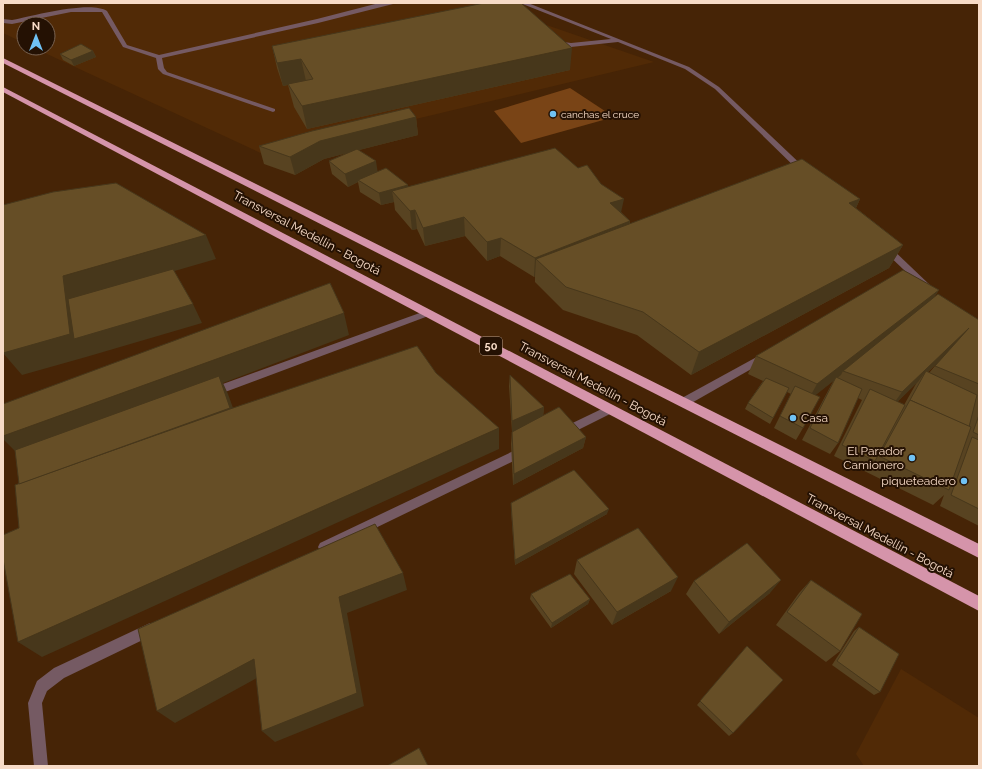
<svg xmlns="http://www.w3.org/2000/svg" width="982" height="769" viewBox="0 0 982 769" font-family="Raleway,sans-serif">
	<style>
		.built { fill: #512a06 }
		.green { fill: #794416 }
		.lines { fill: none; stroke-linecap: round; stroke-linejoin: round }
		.minor { fill: #755a63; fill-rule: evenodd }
		.highway { fill: #d594aa; fill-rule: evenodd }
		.wall { fill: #584321; fill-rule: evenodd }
		.shaded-wall { fill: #47371b }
		.building { fill: #664e26; stroke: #47371b }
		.poi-dot { fill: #70c2f4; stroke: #241103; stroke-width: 1.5 }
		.labels { text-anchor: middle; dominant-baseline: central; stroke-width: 4; stroke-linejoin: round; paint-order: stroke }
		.far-poi-label { font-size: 10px; fill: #f7dbc7; stroke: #241103; text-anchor: start }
		.shield { fill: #241103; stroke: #b89e8c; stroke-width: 1 }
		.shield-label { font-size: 11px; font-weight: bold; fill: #f7dbc7 }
		.street-label { font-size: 12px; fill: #f7dbc7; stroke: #241103 }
		.poi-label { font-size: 12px; fill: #f7dbc7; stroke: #241103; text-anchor: end }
	</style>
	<rect width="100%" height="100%" fill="#462406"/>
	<g class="built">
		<path d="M108,3H483L654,62L265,155L34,48H48V24H24V43L3,33V24Z"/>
		<path d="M901,669L979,718V766H864L856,754Z"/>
	</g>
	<path class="green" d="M570,88L614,117L521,143L494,111Z"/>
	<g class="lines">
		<g class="minor">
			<path d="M379,3H397L318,23L162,58L164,68L167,72L275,109V111L273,112L163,74L158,69L156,58L123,47L102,12H71L12,24L3,23V19L12,20C32,16 91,0 107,11L127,45L159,55L317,19Z"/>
			<path d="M520,3H528L689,67L719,87L809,172L805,174H802L715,89L685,69L618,42L571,47L554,44L553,43L556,41L571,43L611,39Z"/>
			<path d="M886,245L889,246L931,286L932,288L931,290H925L883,250L882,248Z"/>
			<path d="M428,310L431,311L433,313L431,315L217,395H209L208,392L209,389Z"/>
			<path d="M764,353L767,354L769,357L767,360L688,405H680L679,402L680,399Z"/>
			<path d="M610,405L614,406L615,409L614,412L568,435L564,436L560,435L559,432L560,429Z"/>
			<path d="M524,446L528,448L529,451L528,454L328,551L324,553L320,551L318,547L320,543Z"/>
			<path d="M150,623L155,624L156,629L155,634L64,678L47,691L42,703L48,766H34L28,703L37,681L54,668Z"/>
		</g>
		<g class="highway">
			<path d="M3,58L979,544V558L3,63Z"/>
			<path d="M3,87L979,596V611L3,92Z"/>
		</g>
	</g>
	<g class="wall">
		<path d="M272,46L570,70L307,129L294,107L288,85L283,86L277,68Z"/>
		<path d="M93,51L96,57L74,66L63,60L60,54Z"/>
		<path d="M416,117L418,135L359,150L377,171L408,187L621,212L630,221V224L860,199L856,208L903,245L889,268L691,375L637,335L563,310L535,282V276L534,277L500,256L487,261L465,236L425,246L417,229L412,230L395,210L394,202L381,205L360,192L358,182L348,187L332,174L329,161L347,153L324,159L295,175L264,164L259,146Z"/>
		<path d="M939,290L934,297L979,320V526L940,506L944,495L933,505L834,456L862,400L858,398L838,443L830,454L802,440L829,389L834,380L815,395L803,428L796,440L774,428L791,394L787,392L770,424L745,409L748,403L763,381L748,374L756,356ZM940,360L929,373L928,372ZM917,382L904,405L897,402Z"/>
		<path d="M510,375L544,407L543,416L586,437L583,448L513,485L511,444L512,432L509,386Z"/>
		<path d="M511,503L607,514L515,565L511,509Z"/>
		<path d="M577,560L671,591L612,625L574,574Z"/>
		<path d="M811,580L840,651L826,662L776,625L799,593Z"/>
		<path d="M694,581L770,593L719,634L686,594Z"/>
		<path d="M531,594L590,599L588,604L551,628L530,599Z"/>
		<path d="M859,627L880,692L874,695L832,665L854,631Z"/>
		<path d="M747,646L733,733L729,736L697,705Z"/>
	</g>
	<g class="shaded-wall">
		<path d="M572,48L570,70L307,129L302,106Z"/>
		<path d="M93,51L96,57L74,66L71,60Z"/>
		<path d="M301,59L306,81L283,86L277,63Z"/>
		<path d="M416,117L418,135L324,159L295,175L290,157L320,141Z"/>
		<path d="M376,161L378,174L358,180V182L348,187L345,174Z"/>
		<path d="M408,185L409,197L392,191L394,202L381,205L379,193Z"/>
		<path d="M624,199L620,217L610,203Z"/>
		<path d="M860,199L849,223V203Z"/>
		<path d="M415,210L417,229L412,230L410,211Z"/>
		<path d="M464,217L465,236L425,246L423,228Z"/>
		<path d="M630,221L627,239L536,259L535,276L534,277L535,258Z"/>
		<path d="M206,235L216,259L78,299L193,304L202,323L86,357L22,375L3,353L63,276Z"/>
		<path d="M501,238L500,256L487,261V242Z"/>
		<path d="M903,245L889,268L691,375L699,352Z"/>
		<path d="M939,290L927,308L843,371L841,375L807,402L817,384Z"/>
		<path d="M344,313L349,335L223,383L228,394L241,430L22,458L3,439V436Z"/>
		<path d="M969,328L955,346L923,377L926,371L918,382L889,410L902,392Z"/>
		<path d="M544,407L543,419L512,433V421Z"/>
		<path d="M499,428V449L42,657L18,642Z"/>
		<path d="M586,437L583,448L513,485L514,474Z"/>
		<path d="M609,509L607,514L515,565V560Z"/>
		<path d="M403,573L407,590L347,613L364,706L275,742L262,731L339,597Z"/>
		<path d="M678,577L671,591L612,625L617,612Z"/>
		<path d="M781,580L770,593L719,634L729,622Z"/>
		<path d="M590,599L588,604L551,628L552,623Z"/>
		<path d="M254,659L266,673L175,723L157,711Z"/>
	</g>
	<g class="building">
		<path d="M484,3H521L572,48L302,106L288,84L313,79L301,59L277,63L272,46Z"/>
		<path d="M81,44L93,51L71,60L60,54Z"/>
		<path d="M409,108L416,117L320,141L290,157L259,146L312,131Z"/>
		<path d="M555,148L578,168L587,165L601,184L624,199L610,203L630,221L535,258L501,238L487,242L464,217L423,228L415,210L410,211L392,191Z"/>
		<path d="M357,149L376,161L345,174L329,161Z"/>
		<path d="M802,159L860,199L849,203L903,245L699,352L643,312L566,287L536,259Z"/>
		<path d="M386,168L408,185L379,193L358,180Z"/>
		<path d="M116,183L206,235L63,276L70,334L3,353V205L53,192Z"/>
		<path d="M173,269L193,304L74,339L68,299Z"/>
		<path d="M903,270L939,290L817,384L756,356Z"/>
		<path d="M330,283L344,313L3,436V404Z"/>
		<path d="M938,294L979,320V384L935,366L969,328L902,392L843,371Z"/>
		<path d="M417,346L436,373L499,428L18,642L3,559V535L19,528L15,485L230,409Z"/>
		<path d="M926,371L977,395L969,427L910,400Z"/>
		<path d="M510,375L544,407L512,421Z"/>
		<path d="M219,376L230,408L19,484L15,450Z"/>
		<path d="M836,377L862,389L838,443L810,428Z"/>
		<path d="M766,378L789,388L773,418L748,403Z"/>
		<path d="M795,386L820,397L803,428L780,416Z"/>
		<path d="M870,389L905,405L875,461L842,445Z"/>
		<path d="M910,400L971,427L949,490L879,456Z"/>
		<path d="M559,407L586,437L514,474L512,432Z"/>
		<path d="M979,415V435L973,432Z"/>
		<path d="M972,437L979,440V509L951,495Z"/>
		<path d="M574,470L609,509L515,560L511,503Z"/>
		<path d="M375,524L403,573L339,597L357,693L262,731L254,659L157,711L138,629Z"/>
		<path d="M638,528L678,577L617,612L577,560Z"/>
		<path d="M747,543L781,580L729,622L694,581Z"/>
		<path d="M570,574L590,599L552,623L531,594Z"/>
		<path d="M811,580L862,614L840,651L787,612Z"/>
		<path d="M859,627L899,654L880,692L837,661Z"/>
		<path d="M747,646L783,680L733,733L700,701Z"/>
		<path d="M419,748L428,766H387Z"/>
	</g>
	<g class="poi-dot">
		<circle cx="553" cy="114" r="4"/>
		<circle cx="793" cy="418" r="4"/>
		<circle cx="912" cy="458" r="4"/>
		<circle cx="964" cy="481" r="4"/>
	</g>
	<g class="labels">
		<g class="far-poi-label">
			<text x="561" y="114">canchas el cruce</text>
		</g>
		<rect class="shield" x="480" y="337" width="22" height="18" rx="3"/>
		<g class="shield-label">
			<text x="491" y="346">50</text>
		</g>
		<g class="street-label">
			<text transform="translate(307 233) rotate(28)">Transversal Medellin - Bogotá</text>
			<text transform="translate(593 384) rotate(28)">Transversal Medellin - Bogotá</text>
			<text transform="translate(880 536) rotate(28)">Transversal Medellin - Bogotá</text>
		</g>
		<g class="poi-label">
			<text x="801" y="418" text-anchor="start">Casa</text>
			<text x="904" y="451">El Parador<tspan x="904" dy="14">Camionero</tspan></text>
			<text x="956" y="481">piqueteadero</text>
		</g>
	</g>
	<rect width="982" height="769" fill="none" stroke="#f7dbc7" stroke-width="8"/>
	<g transform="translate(36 36)"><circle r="19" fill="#241103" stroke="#786251"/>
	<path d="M0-3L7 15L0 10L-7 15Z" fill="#70c2f4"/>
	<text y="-6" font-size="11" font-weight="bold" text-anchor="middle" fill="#f7dbc7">N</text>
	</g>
</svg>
